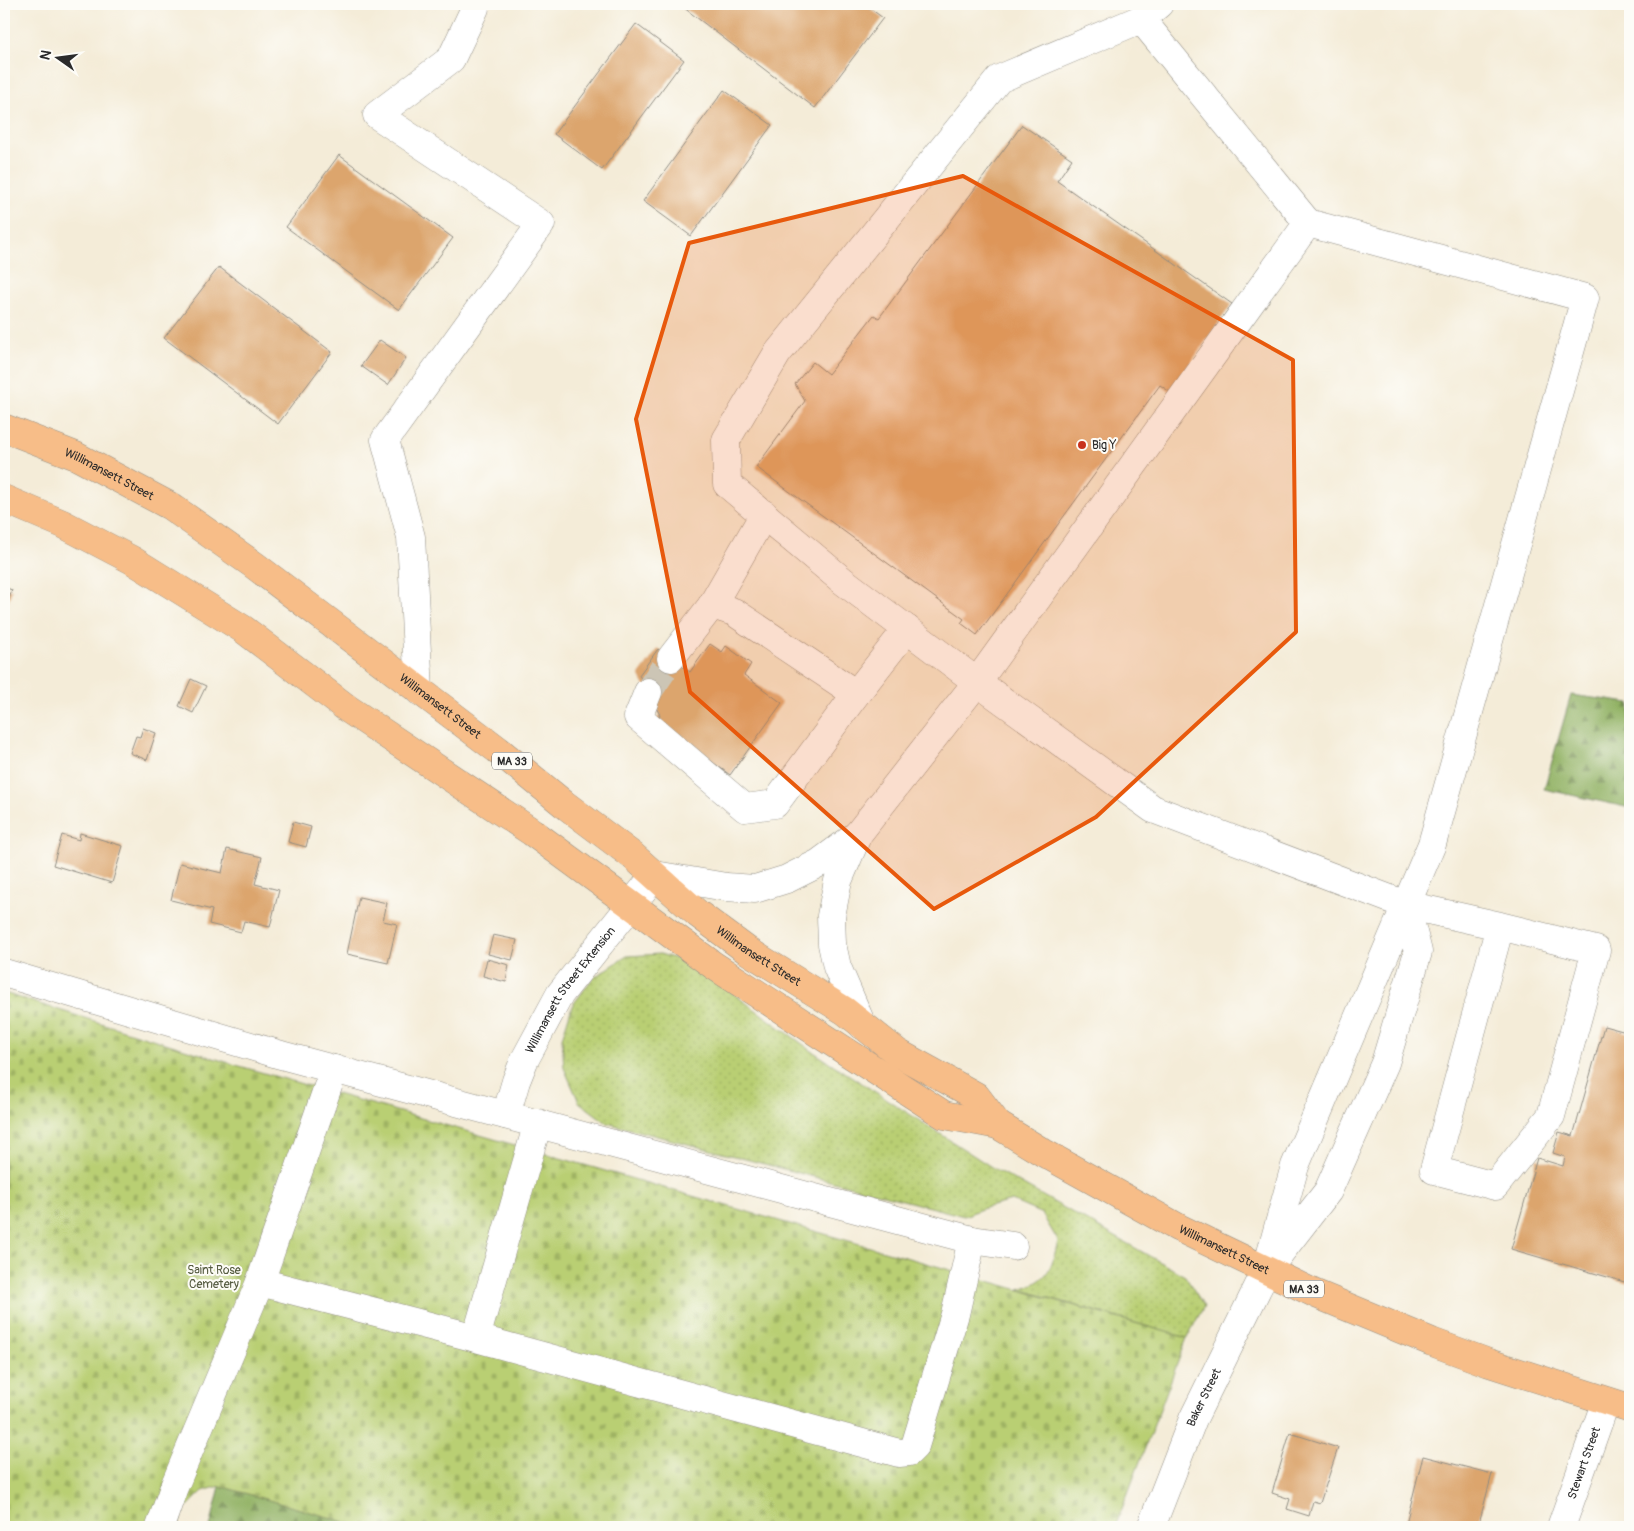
<svg xmlns="http://www.w3.org/2000/svg" width="1634" height="1531" viewBox="0 0 1634 1531" font-family="Pangolin,sans-serif">
	<style>
		.grass { fill: url(#grass-dots); stroke: #727d4f }
		.forest { fill: url(#forest-firs); stroke: #5e6e48 }
		.cemetery { fill: url(#cemetery-stones); stroke: #727d4f }
		.building { fill: #dca56d }
		.lines { fill: none; stroke-linecap: round; stroke-linejoin: round }
		.minor-tunnel { stroke: #ccc5b5; stroke-width: 28; stroke-dasharray: 28 14; stroke-linecap: butt }
		.minor-casing { stroke: #908c82; stroke-width: 29 }
		.major-casing { stroke: #908c82; stroke-width: 29 }
		.minor { stroke: #fff; stroke-width: 28 }
		.major { stroke: #f7bd88; stroke-width: 28 }
		.marked { fill: #e8590c; fill-opacity: 0.2; stroke: #e8590c; stroke-width: 4; stroke-linejoin: round }
		.poi-dot { fill: #c8321e; stroke: #fdfcf7; stroke-width: 2 }
		.labels { text-anchor: middle; dominant-baseline: central; stroke-width: 4; stroke-linejoin: round; paint-order: stroke }
		.shield { fill: #fdfcf7; stroke: #6a6a68; stroke-width: 1 }
		.shield-label { font-size: 11px; font-weight: bold; fill: #2b2b2b }
		.poi-label { font-size: 12px; fill: #2b2b2b; stroke: #fdfcf7; text-anchor: start }
		.street-label { font-size: 12px; fill: #2b2b2b; stroke: #fdfcf7 }
		.park-label { font-size: 12px; fill: #565c41; stroke: #fdfcf7 }
	</style>
	<defs>
		<pattern id="grass-dots" width="8" height="8" patternUnits="userSpaceOnUse" patternTransform="scale(1.25)"><rect width="8" height="8" fill="#b9cf73"/><path d="M2 2h.1M6 6h.1" fill="none" stroke="#9fb264" stroke-width="1.8" stroke-linecap="round"/></pattern>
		<pattern id="forest-firs" width="22" height="20" patternUnits="userSpaceOnUse" patternTransform="scale(1.25)"><rect width="22" height="20" fill="#92b265"/><path d="M5 1l3.5 6h-7zM16 11l3.5 6h-7z" fill="#779153"/></pattern>
		<pattern id="cemetery-stones" width="16" height="16" patternUnits="userSpaceOnUse" patternTransform="scale(1.25)"><rect width="16" height="16" fill="#b9cf73"/><path d="M2 7V4a2 2 0 0 1 4 0v3zM10 15v-3a2 2 0 0 1 4 0v3z" fill="#9fb264"/></pattern>
	</defs>
	<rect width="100%" height="100%" fill="#fdfcf7"/>
	<filter id="ink" filterUnits="userSpaceOnUse"><feTurbulence type="fractalNoise" baseFrequency=".02" numOctaves="2"/><feDisplacementMap in="SourceGraphic" scale="10" xChannelSelector="R" yChannelSelector="G"/><feConvolveMatrix kernelMatrix="1 2 1 2 8 2 1 2 1" color-interpolation-filters="sRGB"/></filter>
	<filter id="wash" filterUnits="userSpaceOnUse"><feTurbulence type="fractalNoise" baseFrequency=".0096" numOctaves="4" result="noise"/><feDisplacementMap in="SourceGraphic" scale="20" xChannelSelector="R" yChannelSelector="G"/><feGaussianBlur stdDeviation="1.12" result="paint"/><feColorMatrix in="noise" values="0 0 0 0 0 0 0 0 0 0 0 0 0 0 0 0 0 1.4 0 .05"/><feComposite in="paint" operator="in"/></filter>
	<g filter="url(#wash)">
		<rect width="100%" height="100%" fill="#f4ecd8"/>
		<path class="grass" d="M660,954L693,964L812,1051L993,1168L1185,1276L1204,1306L1187,1338L1019,1289C1049,1281 1051,1269 1058,1241L1042,1214L1012,1201L984,1208L964,1216L607,1123L579,1102L564,1068L562,1038L572,1006L592,979L627,956Z"/>
		<g class="forest">
			<path d="M1571,695L1630,703V808L1544,789Z"/>
			<path d="M220,1486L363,1527H210Z"/>
		</g>
		<path class="cemetery" d="M4,993L236,1065L1187,1338L1115,1527H363L220,1486L203,1491L183,1511L178,1527H4Z"/>
		<g id="blocks">
			<g class="building">
				<path d="M679,4H864L883,18L815,108Z"/>
				<path d="M636,24L684,60L602,170L554,134Z"/>
				<path d="M724,90L772,125L691,236L643,201Z"/>
				<path d="M1022,125L1072,159L1057,181L1232,304L1170,392L1160,385L977,635L961,623L964,619L756,467L805,401L795,384L813,362L828,374L874,315L879,318Z"/>
				<path d="M339,155L453,238L399,310L286,227Z"/>
				<path d="M219,267L332,352L278,424L164,338Z"/>
				<path d="M380,340L406,358L388,385L361,366Z"/>
				<path d="M4,587L12,590L4,613Z"/>
				<path d="M710,644L722,652L726,646L751,664L744,675L782,703L730,775L656,720L660,715L639,675L658,649L690,672Z"/>
				<path d="M191,679L206,686L193,713L179,706Z"/>
				<path d="M143,728L156,733L147,760L130,753L136,736L140,737Z"/>
				<path d="M293,822L311,827L306,847L288,842Z"/>
				<path d="M80,833L123,846L112,883L53,865L62,835L79,840Z"/>
				<path d="M227,849L262,857L255,884L279,890L270,927L244,921L241,932L209,924L212,910L171,900L180,863L222,873Z"/>
				<path d="M359,897L387,903L383,921L397,924L388,963L347,954Z"/>
				<path d="M493,935L517,940L512,960L488,954Z"/>
				<path d="M487,959L509,965L506,982L483,976Z"/>
				<path d="M1604,1026L1630,1033V1275L1628,1283L1511,1249L1537,1158L1563,1166L1565,1157L1553,1153L1559,1132L1573,1136Z"/>
				<path d="M1290,1433L1338,1448L1320,1503L1313,1501L1309,1516L1287,1509L1290,1499L1272,1493Z"/>
				<path d="M1423,1456L1492,1474L1478,1527H1405Z"/>
			</g>
		</g>
	</g>
	<g filter="url(#ink)">
		<use href="#blocks" fill-opacity="0" stroke="#908c82" stroke-width="1"/>
		<g class="lines">
			<path class="minor-tunnel" d="M648,692L671,658"/>
			<g class="minor-casing">
				<g id="minor">
					<path d="M1141,19L999,79L777,354L726,440L727,484L843,581L977,682L1153,809L1406,905L1500,926L1596,950L1551,1116L1495,1186L1434,1170L1500,926"/>
					<path d="M1308,223L1585,298L1432,844L1295,1166L1266,1271L1328,1191L1385,1063L1418,952L1406,905"/>
					<path d="M712,605L734,612L856,694"/>
					<path d="M671,658L712,605L764,514"/>
					<path d="M419,691L411,537L385,440L541,224L377,115L451,59L475,8V4"/>
					<path d="M648,692L638,717L745,808L775,804L856,694L907,629"/>
					<path d="M4,973L281,1055L972,1240L1013,1246"/>
					<path d="M862,1025L837,967L832,944L831,916L838,881L858,834L977,682L1308,223L1141,19L1159,4"/>
					<path id="s1" d="M506,1115L516,1081L524,1061L560,994L655,875L726,887L755,889L787,879L819,863L857,835"/>
					<path d="M538,1123L476,1338L899,1453L909,1452L915,1446L955,1314L972,1240"/>
					<path d="M260,1282L476,1338"/>
					<path d="M160,1527L174,1487L260,1282L334,1069"/>
					<path id="s2" d="M1151,1527L1193,1419L1266,1271"/>
					<path id="s3" d="M1561,1527L1606,1401"/>
				</g>
			</g>
			<g class="major-casing">
				<g id="major">
					<path id="s4" d="M4,428L76,456L170,506L254,565L498,750L564,804L633,856L698,914L748,951L845,1011L898,1053L976,1096L998,1125L1044,1153L1179,1228L1316,1294L1432,1342L1489,1363L1630,1408"/>
					<path d="M4,499L63,524L132,560L243,629L348,709L532,832L713,965L944,1115L998,1125"/>
				</g>
			</g>
			<use href="#minor" class="minor"/>
			<use href="#major" class="major"/>
		</g>
	</g>
	<path class="marked" d="M963,176L1293,360L1296,632L1096,817L934,909L690,692L636,419L689,243Z"/>
	<circle class="poi-dot" cx="1082" cy="445" r="5"/>
	<g class="labels">
		<g class="shield">
			<rect x="492" y="752.5" width="40" height="17" rx="4"/>
			<rect x="1284" y="1280.5" width="40" height="17" rx="4"/>
		</g>
		<g class="shield-label">
			<text x="512" y="761">MA 33</text>
			<text x="1304" y="1289">MA 33</text>
		</g>
		<g class="poi-label">
			<text x="1092" y="445">Big Y</text>
		</g>
		<g class="street-label">
			<text stroke="none"><textPath href="#s4" startOffset="115">Willimansett Street</textPath></text>
			<text stroke="none"><textPath href="#s4" startOffset="520">Willimansett Street</textPath></text>
			<text stroke="none"><textPath href="#s4" startOffset="925">Willimansett Street</textPath></text>
			<text stroke="none"><textPath href="#s1" startOffset="142">Willimansett Street Extension</textPath></text>
			<text stroke="none"><textPath href="#s4" startOffset="1479">Willimansett Street</textPath></text>
			<text stroke="none"><textPath href="#s2" startOffset="140">Baker Street</textPath></text>
			<text stroke="none"><textPath href="#s3" startOffset="68">Stewart Street</textPath></text>
		</g>
		<g class="park-label">
			<text x="214" y="1270">Saint Rose<tspan x="214" dy="14">Cemetery</tspan></text>
		</g>
	</g>
	<rect width="1634" height="1531" fill="none" stroke="#fdfcf7" stroke-width="20"/>
	<g transform="translate(58 58) rotate(284)" stroke="#fdfcf7" stroke-width="4" paint-order="stroke">
	<path d="M0-4L9 19L0 12L-9 19Z" fill="#2b2b2b"/>
	<text y="-8" font-size="14" font-weight="bold" text-anchor="middle" fill="#2b2b2b">N</text>
	</g>
</svg>
